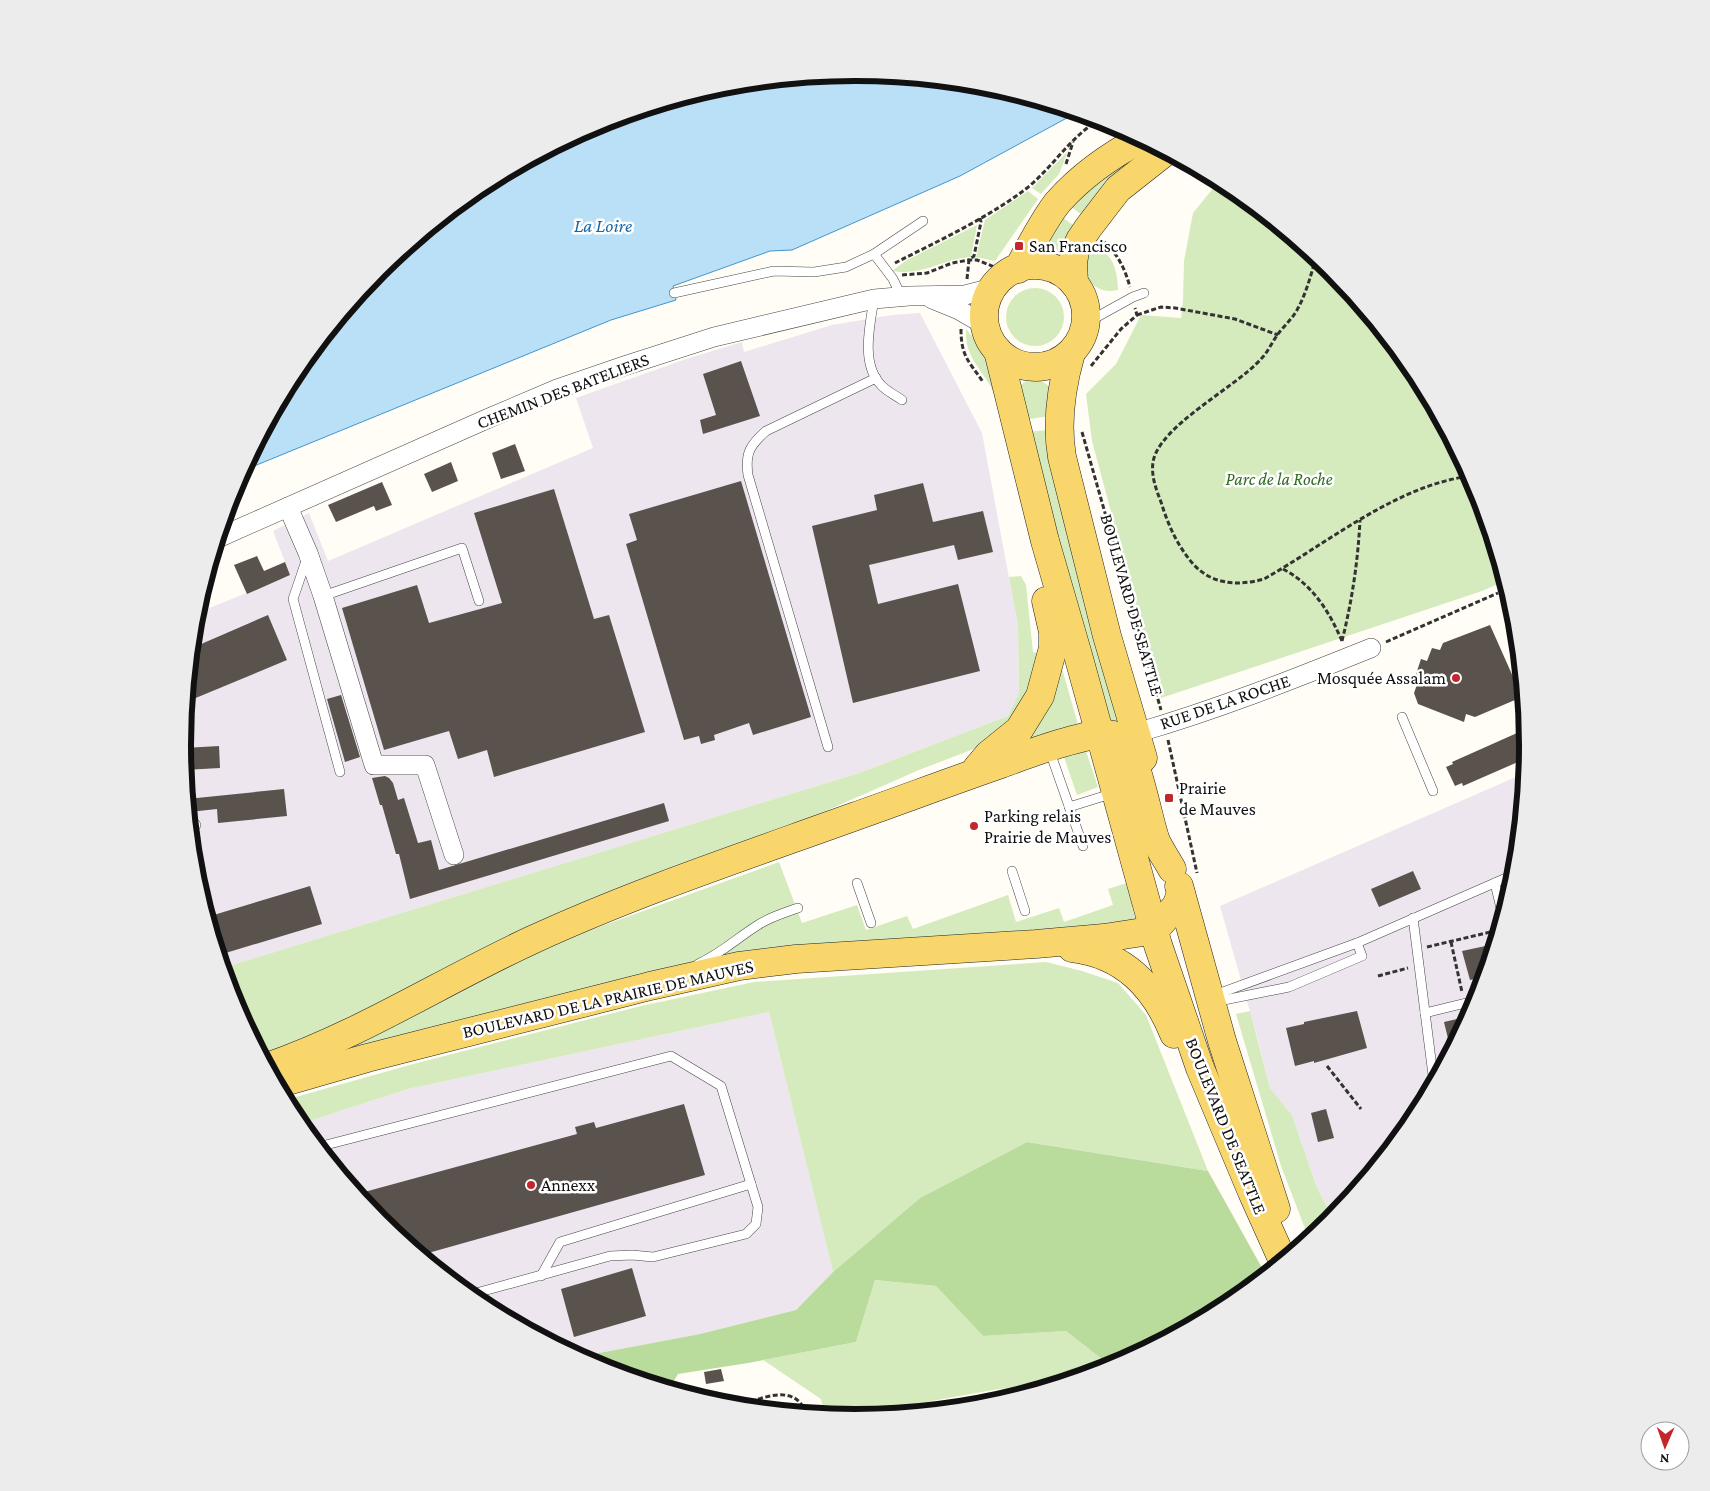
<svg xmlns="http://www.w3.org/2000/svg" width="1710" height="1491" viewBox="0 0 1710 1491" font-family="'Crimson Pro',serif">
	<style>
		.industrial { fill: #eee6ef }
		.green { fill: #d5ebbd }
		.forest { fill: #b9dc9c }
		.water { fill: #b9e0f7; stroke: #3f96cf }
		.building { fill: #5a524d }
		.lines { fill: none; stroke-linecap: round; stroke-linejoin: round }
		.service-casing { stroke: #444; stroke-width: 10 }
		.minor-casing { stroke: #444; stroke-width: 20 }
		.primary-casing { stroke: #222; stroke-width: 29 }
		.path { stroke: #333; stroke-width: 3; stroke-dasharray: 5 2.5; stroke-linecap: butt }
		.service { stroke: #fff; stroke-width: 9 }
		.minor { stroke: #fff; stroke-width: 19 }
		.primary { stroke: #f9d66b; stroke-width: 28 }
		.rail { stroke: #c4262e; stroke-width: 4 }
		.poi-dot { fill: #c4262e; stroke: #fff; stroke-width: 2 }
		.labels { text-anchor: middle; dominant-baseline: central; stroke-width: 5; stroke-linejoin: round; paint-order: stroke }
		.poi-label { font-size: 18px; fill: #111; stroke: #fff; text-anchor: start }
		.street-label { font-size: 18px; fill: #111; stroke: #fff }
		.park-label { font-size: 18px; font-style: italic; fill: #2f6b1f; stroke: #fff }
		.water-label { font-size: 19px; font-style: italic; fill: #1768a6; stroke: #fff }
		.rim { fill: none; stroke: #111; stroke-width: 6 }
	</style>
	<rect width="100%" height="100%" fill="#fffdf5"/>
	<g class="industrial">
		<path d="M920,313L982,433L1018,626L1019,694L1008,716L859,773L222,968L195,877L182,745L195,614L290,575L273,531L309,513L328,561L593,448L576,398L686,359L742,342L744,352L832,325L892,315Z"/>
		<path d="M1525,773L1515,877L1477,1003L1414,1120L1333,1218L1317,1188L1292,1115L1270,1088L1258,1040L1220,906Z"/>
		<path d="M769,1012L833,1272L796,1310L700,1334L578,1357L481,1305L379,1221L300,1124L408,1089Z"/>
	</g>
	<g class="green">
		<path d="M1161,149L1085,217L1066,203L1112,163Z"/>
		<path d="M1068,151L1059,174L1041,194L1032,188Z"/>
		<path d="M1221,182L1229,186L1331,270L1415,372L1477,488L1505,581L1482,591L1161,698L1092,441L1086,394L1116,364L1141,315L1181,318L1183,300L1184,261L1193,213L1215,186Z"/>
		<path d="M1028,191L1038,199L995,261L976,257L985,220Z"/>
		<path d="M1058,214L1077,228C1069,240 1059,263 1042,251Z"/>
		<path d="M977,225L971,257C941,259 925,276 892,271L907,260Z"/>
		<path d="M1092,241C1112,256 1117,265 1118,290C1104,293 1097,289 1087,279L1084,251Z"/>
		<circle cx="1035" cy="317" r="29"/>
		<path d="M966,329L984,351L990,363L1002,423C998,410 996,394 988,382C976,363 965,354 966,329Z"/>
		<path d="M1028,380C1057,380 1051,394 1050,416L1023,420L1020,385Z"/>
		<path d="M1050,430L1129,733L1106,725L1025,432Z"/>
		<path d="M1021,576L1026,585L1033,652L1042,654L1027,704L984,745L919,770L363,1014L264,1060L233,1003L222,968L859,773L1008,716L1019,693L1018,626L1009,577Z"/>
		<path d="M1059,658L1079,728L1014,754Z"/>
		<path d="M1084,745L1098,787L1077,795L1062,751Z"/>
		<path d="M779,862L802,923L857,905L866,930L907,916L913,929L1008,895L1016,922L1059,908L1064,922L1113,905L1108,889L1127,883L1136,923L761,952L332,1060L330,1053L546,946Z"/>
		<path d="M1046,962L1082,971L1118,983L1146,1015L1208,1171L1027,1142L920,1198L833,1272L769,1012L408,1089L300,1124L285,1100L417,1063L641,1006L754,982Z"/>
		<path d="M1250,1011L1270,1088L1292,1115L1317,1188L1333,1218L1309,1239L1281,1166L1236,1014Z"/>
		<path d="M875,1280L936,1286L983,1336L1066,1331L1112,1367L1083,1376L987,1391L844,1417L825,1416L821,1399L763,1360L856,1342Z"/>
	</g>
	<path class="forest" d="M1027,1142L1208,1171L1266,1275L1229,1305L1112,1367L1066,1331L983,1336L936,1286L875,1280L856,1342L748,1363L678,1374L669,1389L597,1367L578,1357L700,1334L796,1310L833,1272L920,1198Z"/>
	<path class="water" d="M855,73L987,85L1076,113L960,176L792,250L770,251L673,286L676,300L611,320L242,471L296,371L379,269L481,186L598,124L724,85Z"/>
	<g class="building">
		<path d="M741,361L760,416L703,434L700,420L716,415L703,374Z"/>
		<path d="M515,444L525,471L501,479L492,453Z"/>
		<path d="M451,462L458,481L432,492L424,474Z"/>
		<path d="M741,481L811,717L753,735L749,723L714,735L715,740L701,744L699,736L684,740L626,544L637,540L629,514Z"/>
		<path d="M382,482L392,505L376,511L374,506L336,522L328,505Z"/>
		<path d="M923,483L933,522L983,511L993,552L958,560L954,545L869,565L878,604L958,584L980,671L853,703L812,526L877,510L874,495Z"/>
		<path d="M554,489L594,619L609,615L645,732L494,777L487,750L458,759L449,731L384,750L342,608L417,585L429,623L502,603L474,513Z"/>
		<path d="M257,556L264,571L285,562L290,575L247,594L234,565Z"/>
		<path d="M268,615L287,660L186,702L192,648Z"/>
		<path d="M1490,625L1522,697L1475,717L1466,714L1464,722L1418,704L1414,693L1419,679L1415,677L1421,659L1427,661L1432,648L1440,650L1443,643Z"/>
		<path d="M341,695L360,757L345,762L327,699Z"/>
		<path d="M1526,729L1528,746L1527,758L1463,786L1462,783L1455,786L1446,767L1453,764L1452,762Z"/>
		<path d="M219,746L220,768L184,770L183,752H184V748Z"/>
		<path d="M385,776L389,778L393,783L398,800L404,798L418,843L431,840L439,870L664,803L669,821L410,899L399,854H396L382,805H380L372,778Z"/>
		<path d="M284,789L287,816L218,823L217,809L189,812L187,799Z"/>
		<path d="M1413,871L1421,889L1379,907L1371,889Z"/>
		<path d="M310,886L322,924L219,955L207,917Z"/>
		<path d="M1495,944L1485,977L1470,980L1462,951Z"/>
		<path d="M1357,1011L1367,1048L1314,1063V1061L1295,1066L1286,1028L1304,1024V1022Z"/>
		<path d="M1470,1016L1465,1025L1451,1051L1444,1022Z"/>
		<path d="M684,1104L705,1175L421,1255L379,1221L357,1194L577,1134L575,1127L594,1122L596,1128Z"/>
		<path d="M1326,1109L1334,1138L1318,1142L1311,1113Z"/>
		<path d="M632,1268L646,1316L574,1337L561,1289Z"/>
		<path d="M721,1369L724,1381L706,1384L704,1372Z"/>
	</g>
	<g class="lines">
		<g class="service-casing">
			<g id="service">
				<path d="M874,254L893,279L901,296"/>
				<path d="M674,293L774,271L814,272L846,267L874,254L923,221"/>
				<path d="M874,299C870,325 860,365 882,386C888,392 895,395 902,400"/>
				<path d="M1086,323L1133,297L1144,293"/>
				<path d="M307,558L293,599L340,772"/>
				<path d="M1507,589L1510,598"/>
				<path d="M323,596L462,548L479,601"/>
				<path d="M1402,717L1433,791"/>
				<path d="M184,726L189,725"/>
				<path d="M828,747L748,475C745,453 750,445 766,431L876,378"/>
				<path d="M1049,749L1083,846"/>
				<path d="M1069,807L1114,793"/>
				<path d="M189,819H191L196,825"/>
				<path d="M1012,871L1025,911"/>
				<path d="M857,883L871,923"/>
				<path d="M1495,883L1503,917"/>
				<path d="M1413,918L1434,1083"/>
				<path d="M698,964C722,953 737,938 758,925C770,917 784,913 798,908"/>
				<path d="M1212,996L1357,943L1515,874"/>
				<path d="M1214,1002L1289,987L1362,956L1357,943"/>
				<path d="M1425,1013L1478,1000"/>
				<path d="M318,1147L671,1056L721,1086L758,1207L756,1224L746,1234L653,1257L632,1255L610,1256L469,1295"/>
				<path d="M541,1276L560,1242L751,1184"/>
			</g>
		</g>
		<g class="minor-casing">
			<g id="minor">
				<path d="M932,299L959,310L985,325"/>
				<path d="M288,507L308,553L323,596L374,765H425L454,855"/>
				<path d="M218,538L489,418L557,389L624,366L714,337L874,299L909,296L965,295L992,288"/>
				<path d="M1136,733C1216,710 1294,679 1371,648"/>
			</g>
		</g>
		<g class="primary-casing">
			<g id="primary">
				<circle cx="1035" cy="316" r="51"/>
				<path d="M1018,269C1029,249 1044,219 1058,202C1081,176 1111,155 1141,139"/>
				<path d="M1074,283L1073,263L1075,251L1080,240L1088,228L1118,189L1165,152"/>
				<path d="M998,351L1045,541L1078,655L1158,945L1200,1068L1252,1192L1283,1261"/>
				<path d="M1071,353C1061,388 1056,422 1062,457L1107,636L1143,758"/>
				<path d="M977,768L988,755L1019,730L1040,696L1053,648V632L1046,601"/>
				<path d="M1179,886L1222,1041L1276,1209"/>
				<path d="M1072,948C1124,954 1155,987 1174,1034"/>
				<path d="M267,1067C360,1035 443,981 532,940C636,892 748,855 856,816C904,799 952,781 1001,764C1026,755 1051,745 1077,739C1091,735 1106,731 1119,737C1136,746 1148,820 1156,841C1160,850 1167,860 1172,869"/>
				<path d="M277,1084L367,1058L650,986L739,966L796,959L1036,944L1104,938L1143,932L1153,929L1161,923L1176,906L1181,894"/>
			</g>
		</g>
		<g class="path">
			<path d="M1066,164L1073,142"/>
			<path d="M1104,242C1118,254 1125,269 1130,287"/>
			<path d="M1316,257C1311,275 1306,294 1297,310C1292,319 1284,326 1278,334C1272,342 1268,352 1261,359C1235,388 1159,426 1153,462C1151,476 1156,489 1161,502C1168,525 1178,547 1194,565C1213,585 1239,586 1264,579C1328,543 1395,486 1470,476"/>
			<path d="M895,263C938,241 988,218 1027,188C1053,167 1070,137 1099,120"/>
			<path d="M902,275L927,273L952,263L969,260H977L997,268"/>
			<path d="M967,279L969,260L974,256L981,222L980,218"/>
			<path d="M1137,315L1161,307L1175,308L1235,319L1278,335"/>
			<path d="M961,329C961,357 969,361 983,382"/>
			<path d="M1091,366L1121,329L1137,315L1135,308"/>
			<path d="M1082,432L1161,710"/>
			<path d="M1283,569C1312,584 1329,611 1342,641"/>
			<path d="M1342,641C1352,601 1358,561 1360,520"/>
			<path d="M1386,642L1498,593"/>
			<path d="M1168,740L1197,873"/>
			<path d="M1451,942L1462,992"/>
			<path d="M1427,947L1499,930"/>
			<path d="M1378,976L1408,968"/>
			<path d="M1327,1066L1361,1109"/>
			<path d="M737,1407C759,1399 796,1381 806,1414"/>
		</g>
		<use href="#service" class="service"/>
		<use href="#minor" class="minor"/>
		<use href="#primary" class="primary"/>
		<path class="rail" d="M966,1408L1002,1401"/>
	</g>
	<g class="poi-dot">
		<rect x="1014" y="241" width="10" height="10" rx="2.5"/>
		<circle cx="1456" cy="678" r="5"/>
		<rect x="1164" y="793" width="10" height="10" rx="2.5"/>
		<circle cx="974" cy="826" r="5"/>
		<circle cx="531" cy="1185" r="5"/>
	</g>
	<g class="labels">
		<g class="poi-label">
			<text x="1029" y="246">San Francisco</text>
			<text x="1446" y="678" text-anchor="end">Mosquée Assalam</text>
			<text x="1179" y="788">Prairie<tspan x="1179" dy="21">de Mauves</tspan></text>
			<text x="984" y="816">Parking relais<tspan x="984" dy="21">Prairie de Mauves</tspan></text>
			<text x="541" y="1185">Annexx</text>
		</g>
		<g class="street-label">
			<text transform="translate(563 391) rotate(-21)">CHEMIN DES BATELIERS</text>
			<text transform="translate(1132 605) rotate(74)">BOULEVARD DE SEATTLE</text>
			<text transform="translate(1225 702) rotate(-19)">RUE DE LA ROCHE</text>
			<text transform="translate(608 999) rotate(-13)">BOULEVARD DE LA PRAIRIE DE MAUVES</text>
			<text transform="translate(1226 1126) rotate(68)">BOULEVARD DE SEATTLE</text>
		</g>
		<g class="park-label">
			<text x="1279" y="479">Parc de la Roche</text>
		</g>
		<g class="water-label">
			<text x="603" y="225">La Loire</text>
		</g>
	</g>
	<path d="M0 0H1710V1491H0ZM191 745a664 664 0 1 1 1328 0a664 664 0 1 1-1328 0Z" fill="#ececec" fill-rule="evenodd"/>
	<path class="rim" d="M191 745a664 664 0 1 1 1328 0a664 664 0 1 1-1328 0Z"/>
	<g transform="translate(1665 1446) rotate(182)"><circle r="24" fill="#ffffff" stroke="#a0a0a0"/>
	<path d="M0-4L9 19L0 12L-9 19Z" fill="#c4262e"/>
	<text y="-8" font-size="14" font-weight="bold" text-anchor="middle" fill="#111111">N</text>
	</g>
</svg>
